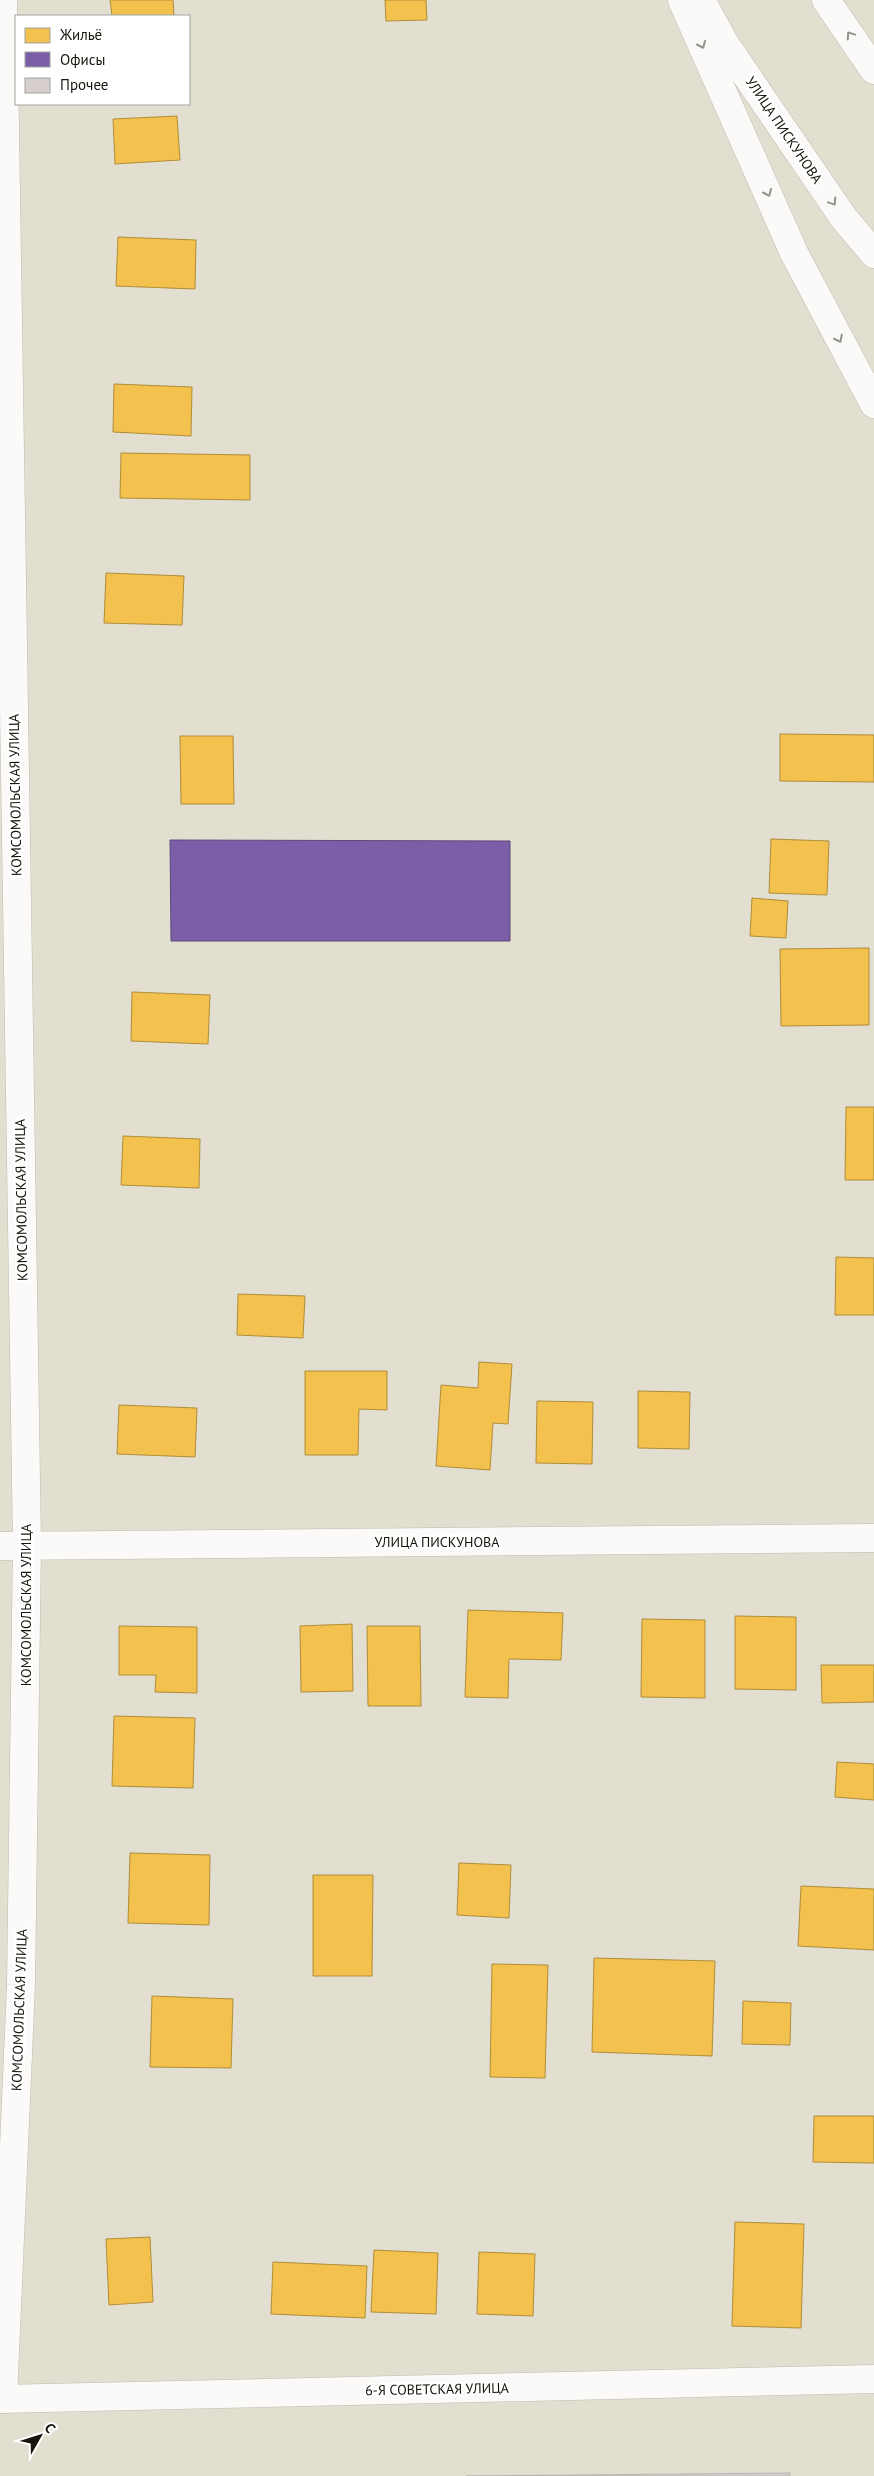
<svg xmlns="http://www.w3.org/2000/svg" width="874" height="2476" viewBox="0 0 874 2476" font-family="'PT Sans',sans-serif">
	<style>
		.homes { fill: #f2c14e; stroke: #b08d3a }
		.offices { fill: #7b5ea7; stroke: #5d4878 }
		.building { fill: #d6cfce; stroke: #b9b4b1 }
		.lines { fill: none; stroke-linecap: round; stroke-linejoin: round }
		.minor-casing { stroke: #bebbb1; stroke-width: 29 }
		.secondary-casing { stroke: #bebbb1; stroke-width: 29 }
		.primary-casing { stroke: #bebbb1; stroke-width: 29 }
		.minor { stroke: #fbfaf8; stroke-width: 28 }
		.secondary { stroke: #fbfaf8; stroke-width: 28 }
		.primary { stroke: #fbfaf8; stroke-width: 28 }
		.oneway { stroke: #94928d }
		.labels { text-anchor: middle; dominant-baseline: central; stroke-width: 5; stroke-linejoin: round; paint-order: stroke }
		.street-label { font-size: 14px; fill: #16140b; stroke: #fff }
	</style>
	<rect width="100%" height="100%" fill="#e2ded0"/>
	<g class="homes">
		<path d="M110,0H173L174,16H112Z"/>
		<path d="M385,0H426L427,20L386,21Z"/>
		<path d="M177,116L180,160L115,164L113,119Z"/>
		<path d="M118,237L196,240L195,289L116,286Z"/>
		<path d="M114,384L192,387L191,436L113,432Z"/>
		<path d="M121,453L250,455V500L120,498Z"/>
		<path d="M106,573L184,576L182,625L104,623Z"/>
		<path d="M780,734L874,735V782L780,781Z"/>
		<path d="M180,736H233L234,804H181Z"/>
		<path d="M771,839L829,841L827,895L769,893Z"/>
		<path d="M752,898L788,901L786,938L750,936Z"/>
		<path d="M869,948V1025L781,1026L780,949Z"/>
		<path d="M132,992L210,995L208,1044L131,1041Z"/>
		<path d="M846,1107H874V1180H845Z"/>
		<path d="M123,1136L200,1139L199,1188L121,1185Z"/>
		<path d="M836,1257L874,1258V1315H835Z"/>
		<path d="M238,1294L305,1296L303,1338L237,1335Z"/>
		<path d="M479,1362L512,1364L508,1424L493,1423L490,1470L436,1466L441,1385L478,1388Z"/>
		<path d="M305,1371H387V1410L359,1409L358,1455H305Z"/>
		<path d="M638,1391L690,1392L689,1449L638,1448Z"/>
		<path d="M537,1401L593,1402L592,1464L536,1463Z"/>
		<path d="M119,1405L197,1408L195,1457L117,1454Z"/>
		<path d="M468,1610L563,1613L561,1660L509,1659L508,1698L465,1697Z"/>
		<path d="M735,1616L796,1617V1690L735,1689Z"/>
		<path d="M642,1619L705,1620V1698L641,1697Z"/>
		<path d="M352,1624L353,1691L301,1692L300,1626Z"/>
		<path d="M119,1626L197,1627V1693L155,1692L156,1675H119Z"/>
		<path d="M367,1626H420L421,1706H368Z"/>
		<path d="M821,1665H874V1702L822,1703Z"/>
		<path d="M114,1716L195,1718L193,1788L112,1786Z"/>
		<path d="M837,1762L874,1764V1800L835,1797Z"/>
		<path d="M130,1853L210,1855L209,1925L128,1923Z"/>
		<path d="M459,1863L511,1865L509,1918L457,1915Z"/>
		<path d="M313,1875H373L372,1976H313Z"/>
		<path d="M801,1886L874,1889V1950L798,1946Z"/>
		<path d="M594,1958L715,1961L712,2056L592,2052Z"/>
		<path d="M492,1964L548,1965L545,2078L490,2077Z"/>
		<path d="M152,1996L233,1999L231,2068L150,2067Z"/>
		<path d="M743,2001L791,2003L790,2045L742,2044Z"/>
		<path d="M814,2116H874V2163L813,2162Z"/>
		<path d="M735,2222L804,2224L801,2328L732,2326Z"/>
		<path d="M150,2237L153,2302L109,2305L106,2239Z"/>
		<path d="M374,2250L438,2253L436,2314L371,2312Z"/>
		<path d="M479,2252L535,2254L533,2316L477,2314Z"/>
		<path d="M273,2262L367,2266L365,2318L271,2314Z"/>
	</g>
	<path class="offices" d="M170,840L510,841V941H171Z"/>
	<path class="building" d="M790,2473V2476H466Z"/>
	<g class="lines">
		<g class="minor-casing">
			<g id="minor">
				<path d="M3,0L27,1545L21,1985L3,2399"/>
				<path d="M0,1546L874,1538"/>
				<path d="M0,2399L874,2379"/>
			</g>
		</g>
		<g class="secondary-casing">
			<g id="secondary">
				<path d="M701,0L725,44L843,217L874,254"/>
				<path d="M826,0L874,70"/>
			</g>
		</g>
		<g class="primary-casing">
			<path id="primary" d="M682,0L794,253L874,404"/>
		</g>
		<use href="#minor" class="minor"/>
		<use href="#secondary" class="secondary"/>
		<use href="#primary" class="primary"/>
	</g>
	<defs><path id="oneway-chevron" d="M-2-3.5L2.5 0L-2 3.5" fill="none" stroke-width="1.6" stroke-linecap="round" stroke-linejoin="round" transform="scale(1.25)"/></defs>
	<g class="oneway">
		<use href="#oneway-chevron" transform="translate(850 35) rotate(-124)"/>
		<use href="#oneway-chevron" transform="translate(702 45) rotate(66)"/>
		<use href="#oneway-chevron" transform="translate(768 193) rotate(66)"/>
		<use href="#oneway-chevron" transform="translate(833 202) rotate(56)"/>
		<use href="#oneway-chevron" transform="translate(839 339) rotate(63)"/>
	</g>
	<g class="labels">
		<g class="street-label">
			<text transform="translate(784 130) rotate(56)">УЛИЦА ПИСКУНОВА</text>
			<text transform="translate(15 795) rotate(-91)">КОМСОМОЛЬСКАЯ УЛИЦА</text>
			<text transform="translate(21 1200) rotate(-91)">КОМСОМОЛЬСКАЯ УЛИЦА</text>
			<text x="437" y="1542">УЛИЦА ПИСКУНОВА</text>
			<text transform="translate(26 1605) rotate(-90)">КОМСОМОЛЬСКАЯ УЛИЦА</text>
			<text transform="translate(19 2010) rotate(-88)">КОМСОМОЛЬСКАЯ УЛИЦА</text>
			<text transform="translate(437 2389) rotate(-1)">6-Я СОВЕТСКАЯ УЛИЦА</text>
		</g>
	</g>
	<rect x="15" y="15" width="175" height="90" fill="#ffffff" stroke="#a2a19d"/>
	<rect x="25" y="28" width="25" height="15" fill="#f2c14e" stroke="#a2a19d"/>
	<text x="60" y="40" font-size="15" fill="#16140b">Жильё</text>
	<rect x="25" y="52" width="25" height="15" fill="#7b5ea7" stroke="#a2a19d"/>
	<text x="60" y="65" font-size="15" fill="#16140b">Офисы</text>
	<rect x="25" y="78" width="25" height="15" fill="#d6cfce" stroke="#a2a19d"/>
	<text x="60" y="90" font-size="15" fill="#16140b">Прочее</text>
	<g transform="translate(40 2436) rotate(51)" stroke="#ffffff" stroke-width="4" paint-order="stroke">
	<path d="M0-4L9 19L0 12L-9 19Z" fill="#16140b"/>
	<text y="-8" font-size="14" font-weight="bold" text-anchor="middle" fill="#16140b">С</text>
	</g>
</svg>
